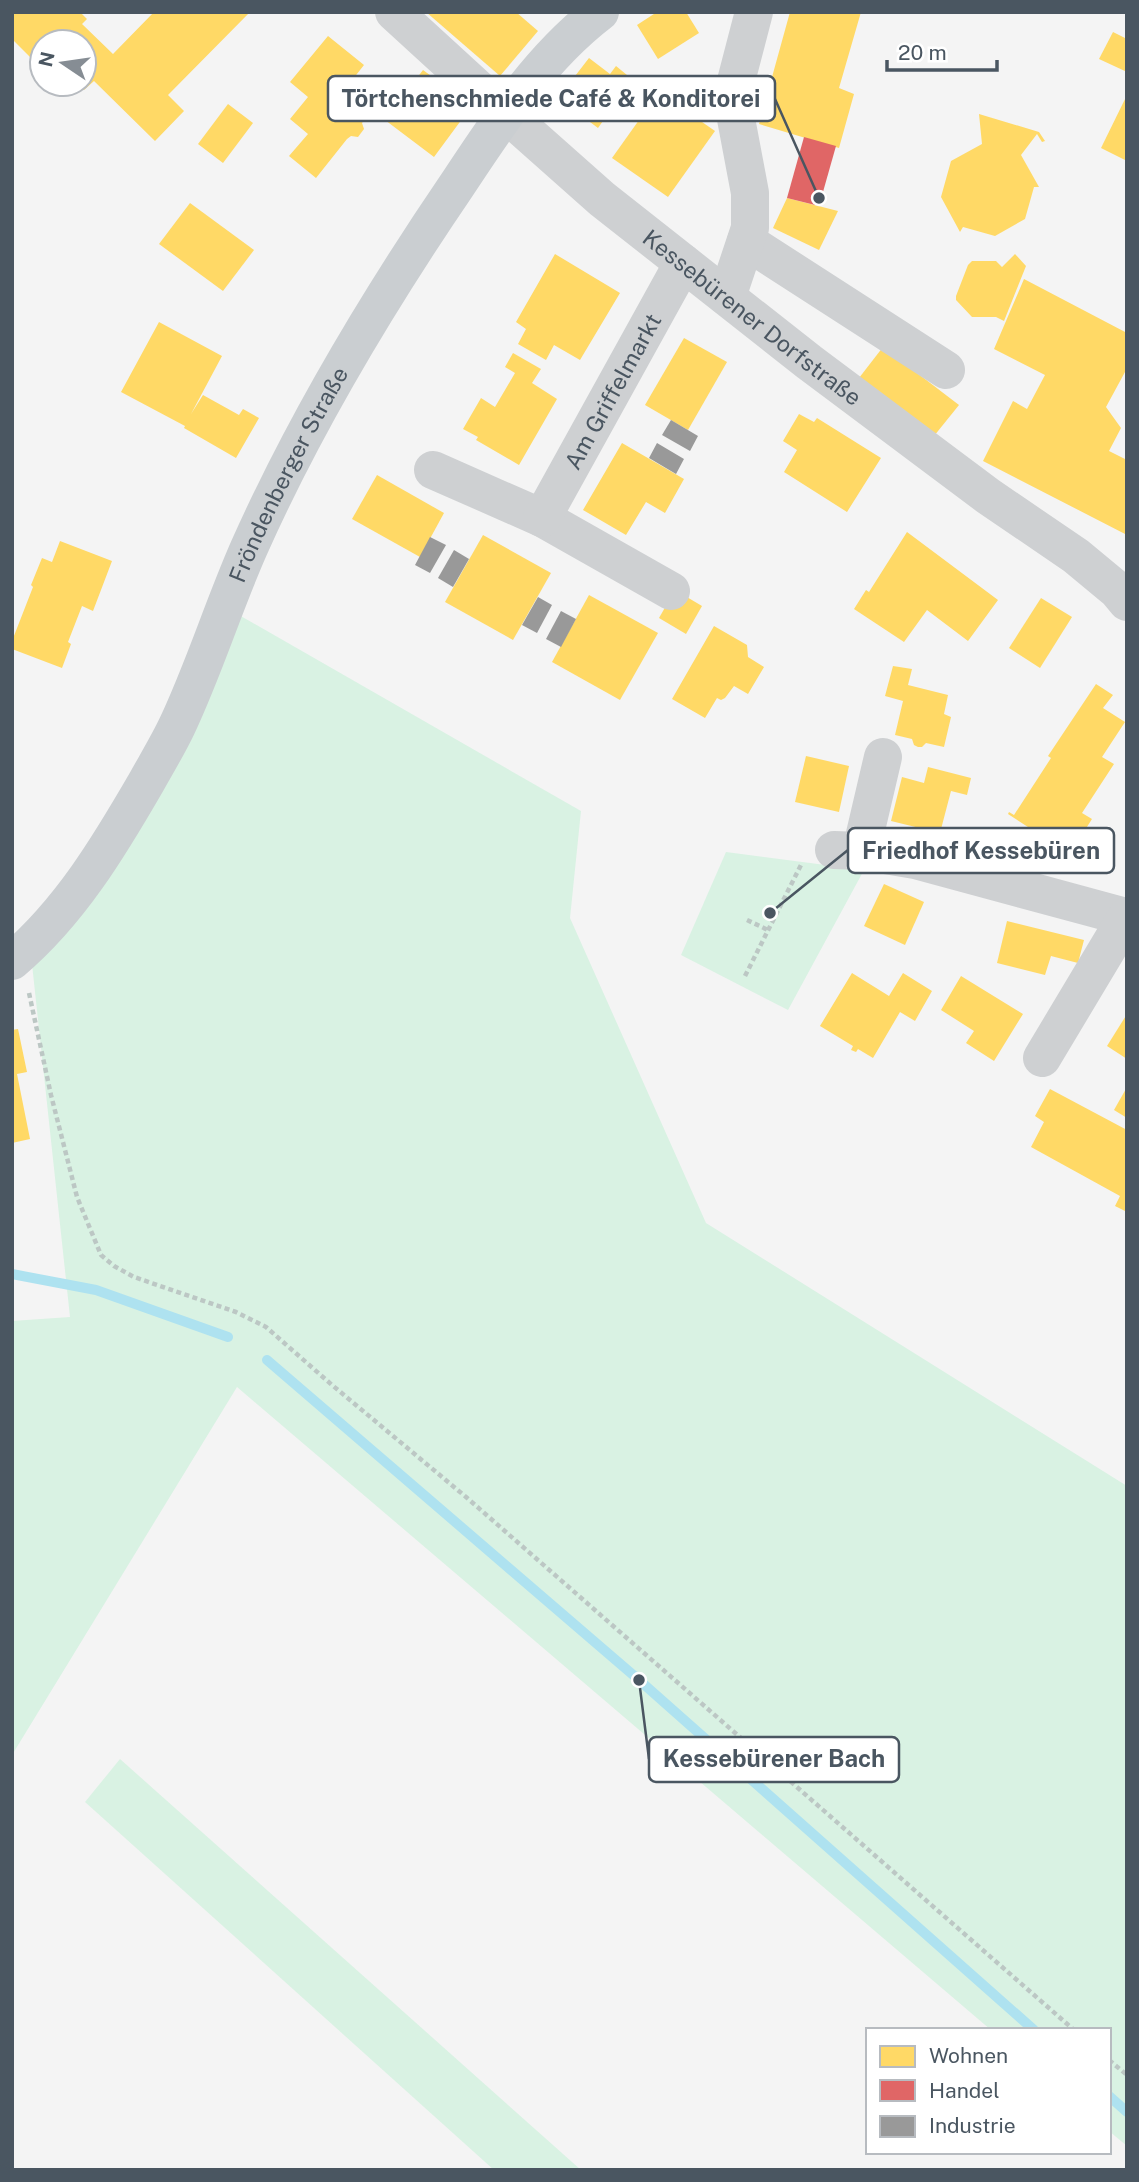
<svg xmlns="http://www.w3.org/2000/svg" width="1139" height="2182" viewBox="0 0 1139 2182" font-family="'Public Sans',sans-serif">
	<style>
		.green { fill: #d9f2e3 }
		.homes { fill: #ffd966 }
		.shops { fill: #e06666 }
		.industry { fill: #999 }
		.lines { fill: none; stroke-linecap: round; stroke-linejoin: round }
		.stream { stroke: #aee2f0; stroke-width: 10 }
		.path { stroke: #bcc7c4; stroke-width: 4.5; stroke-dasharray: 5 3.5; stroke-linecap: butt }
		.minor { stroke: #ced0d2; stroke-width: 38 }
		.major { stroke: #caced1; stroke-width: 38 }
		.labels { text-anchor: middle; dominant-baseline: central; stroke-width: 7; stroke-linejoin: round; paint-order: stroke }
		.street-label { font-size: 23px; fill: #4a5661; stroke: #fff }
		.leader { fill: none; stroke: #4a5661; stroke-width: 2.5 }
		.callout-dot { fill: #4a5661; stroke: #fff; stroke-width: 2.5 }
		.callout { fill: #fff; stroke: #4a5661; stroke-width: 2.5 }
		.callout-label { font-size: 24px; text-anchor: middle; font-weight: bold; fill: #4a5661 }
	</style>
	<rect width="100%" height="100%" fill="#f4f4f4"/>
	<g class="green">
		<path d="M239,615L581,811L570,918L706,1223L1127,1486V2146L1109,2131V2030H991L237,1387L12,1755V1321L70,1317L32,964Z"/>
		<path d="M726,852L864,870L788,1010L681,955Z"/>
		<path d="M120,1759L581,2170H494L85,1802Z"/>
	</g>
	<g class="homes">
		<path d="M12,12H80L87,19L82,24L113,54L154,12H250L168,95L184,111L155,141L94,81L84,90L78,84H84V42H42V63L39,66L12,39Z"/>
		<path d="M426,12H516L538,31L500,76Z"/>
		<path d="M657,12H686L699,33L658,59L637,25Z"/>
		<path d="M790,12H861L839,88L854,94L839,148L759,124Z"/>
		<path d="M1113,32L1127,39V72L1099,59Z"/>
		<path d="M328,36L364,65L338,98L365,119L362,123L364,129L358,137L351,136L347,139L316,178L289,156L308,134L290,119L308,97L290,82Z"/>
		<path d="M589,58L610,74L616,66L627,75L621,82L627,87L598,128L558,98Z"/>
		<path d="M423,70L438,81L431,90L465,115L434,157L385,120Z"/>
		<path d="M659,92L715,131L668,197L612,158Z"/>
		<path d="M1127,95V161L1101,148Z"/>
		<path d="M228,104L253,123L223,163L198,144Z"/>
		<path d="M979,114L1039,132L1045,141L1042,142L1037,134L1021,155L1039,187H1034L1025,219L995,236L963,227L960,232L941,197L951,161L982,144Z"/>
		<path d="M787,198L838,211L819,250L773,228Z"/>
		<path d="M190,203L254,250L223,291L159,244Z"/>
		<path d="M555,254L620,293L580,360L554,345L546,360L518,344L526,329L516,322Z"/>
		<path d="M1015,254L1026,266L1004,321L996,317H972L956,300V296L968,265L972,261H996L1002,267Z"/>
		<path d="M1024,279L1127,333V373L1125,372L1106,407L1121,428L1109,451L1127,460V535L983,461L1013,401L1027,409L1045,375L994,349Z"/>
		<path d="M159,322L222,356L191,414L203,395L239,415L243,409L259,418L236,458L184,428L185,426L121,392Z"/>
		<path d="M684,338L727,362L688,430L645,405Z"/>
		<path d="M883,347L959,405L934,436L859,378Z"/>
		<path d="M513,353L541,369L532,383L557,399L519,465L476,440L478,437L463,429L481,398L495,407L515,373L505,367Z"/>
		<path d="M799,414L814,422L817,418L881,458L847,512L784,472L797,450L783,441Z"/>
		<path d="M622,443L684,479L665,513L646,502L626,535L583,510Z"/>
		<path d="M377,475L444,513L420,557L352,519Z"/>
		<path d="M907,532L998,600L968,641L927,610L904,642L854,609L866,590L869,592Z"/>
		<path d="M483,535L551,573L513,640L445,602Z"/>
		<path d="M60,541L112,561L93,611L82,606L68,642L71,644L62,668L12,649V641L33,587L31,585L42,558L52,562Z"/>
		<path d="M675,590L702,606L686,634L659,618Z"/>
		<path d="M589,595L658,633L620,700L552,662Z"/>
		<path d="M1041,598L1072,617L1040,668L1009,648Z"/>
		<path d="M714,626L747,645L748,657L764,667L748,694L734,686L725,698L721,700L717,698L705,718L672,699Z"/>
		<path d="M893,666L912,669L908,685L948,695L944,714L951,717L944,747L926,743L922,747H918L914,745L912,739L895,735L903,701L885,696Z"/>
		<path d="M1096,684L1113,695L1103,708L1125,722L1102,757L1114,764L1082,813L1092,819L1071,852L1067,849L1065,851L1008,814L1009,812L1014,815L1051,758L1048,756Z"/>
		<path d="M806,756L849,766L839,812L795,802Z"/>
		<path d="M928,767L971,778L967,795L951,791L940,833L891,821L902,777L924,783Z"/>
		<path d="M884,884L924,902L905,945L864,926Z"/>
		<path d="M1007,921L1084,940L1078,963L1051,956L1045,975L997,963Z"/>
		<path d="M852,973L889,996L903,973L932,991L915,1021L900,1012L873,1058L858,1049L856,1052L851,1050L853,1046L820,1026Z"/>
		<path d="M961,976L1023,1014L994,1061L966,1043L974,1031L941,1010Z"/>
		<path d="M1127,1014V1059L1107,1046Z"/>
		<path d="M18,1029L27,1072L17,1074L30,1139L12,1143V1030Z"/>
		<path d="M1127,1087V1118L1114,1110Z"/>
		<path d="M1050,1089L1127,1130V1212L1115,1206L1120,1196L1031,1147L1044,1122L1035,1116Z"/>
	</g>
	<path class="shops" d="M804,137L836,146L819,206L787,198Z"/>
	<g class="industry">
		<path d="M671,420L698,436L690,451L662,435Z"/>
		<path d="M657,443L684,459L676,474L649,458Z"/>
		<path d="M430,537L446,545L430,573L415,565Z"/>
		<path d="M454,550L469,559L453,587L438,578Z"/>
		<path d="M538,597L552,605L537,633L522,625Z"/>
		<path d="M561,611L576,619L561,647L546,639Z"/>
	</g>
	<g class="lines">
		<g class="stream">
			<path d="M12,1274L96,1290L228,1337"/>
			<path d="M267,1360L639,1680L1034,2030"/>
			<path d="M1109,2096L1127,2112"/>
		</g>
		<g class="path">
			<path d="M747,920L768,930"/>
			<path d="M745,976L801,865"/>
			<path d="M29,993L51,1095L77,1197L101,1255L114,1266L134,1277L236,1312L266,1327L332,1385L466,1497L1074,2030"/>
			<path d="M1109,2060L1127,2075"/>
		</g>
		<g class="minor">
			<path id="s1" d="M394,12L488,98L602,199L809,362L988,496L1076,556L1117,590L1127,602"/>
			<path d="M746,241L946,370"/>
			<path d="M727,297L750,228V193L734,108L735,85L754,12"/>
			<path d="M433,470L542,518L671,591"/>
			<path id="s2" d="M542,518L683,263"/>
			<path d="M834,850L861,851L915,860L1126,917"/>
			<path d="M861,851L883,757"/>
			<path d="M1042,1058L1127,916"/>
		</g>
		<path class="major" id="s3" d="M12,961C70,912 110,845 147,781C157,763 168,745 177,726C204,669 223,607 249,548C306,420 378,301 457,185C498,123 540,58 600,12"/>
	</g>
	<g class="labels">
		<g class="street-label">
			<text stroke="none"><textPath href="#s1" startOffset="471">Kessebürener Dorfstraße</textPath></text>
			<text stroke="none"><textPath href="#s2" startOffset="145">Am Griffelmarkt</textPath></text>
			<text stroke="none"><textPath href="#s3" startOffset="564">Fröndenberger Straße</textPath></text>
		</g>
	</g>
	<path class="leader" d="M819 198L775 99M770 913L848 850M639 1680L649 1759"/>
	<g class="callout-dot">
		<circle cx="819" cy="198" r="7"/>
		<circle cx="770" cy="913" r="7"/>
		<circle cx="639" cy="1680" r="7"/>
	</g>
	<g class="callout">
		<rect x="328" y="76" width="447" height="45" rx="7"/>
		<rect x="848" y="828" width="266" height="45" rx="7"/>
		<rect x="649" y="1737" width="250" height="45" rx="7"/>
	</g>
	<g class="callout-label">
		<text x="551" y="107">Törtchenschmiede Café &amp; Konditorei</text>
		<text x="981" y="859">Friedhof Kessebüren</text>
		<text x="774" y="1767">Kessebürener Bach</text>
	</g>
	<rect width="1139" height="2182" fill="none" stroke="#4a5661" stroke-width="28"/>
	<rect x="866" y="2028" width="245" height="126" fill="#ffffff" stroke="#b7bbc0" stroke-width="2"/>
	<rect x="880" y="2046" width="35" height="21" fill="#ffd966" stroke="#b7bbc0" stroke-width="2"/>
	<text x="929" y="2063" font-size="21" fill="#4a5661">Wohnen</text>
	<rect x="880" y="2080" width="35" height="21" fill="#e06666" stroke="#b7bbc0" stroke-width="2"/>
	<text x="929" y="2098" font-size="21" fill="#4a5661">Handel</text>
	<rect x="880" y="2116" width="35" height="21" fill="#999999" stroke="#b7bbc0" stroke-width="2"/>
	<text x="929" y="2133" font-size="21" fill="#4a5661">Industrie</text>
	<g transform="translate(63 63) rotate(283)"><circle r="33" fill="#ffffff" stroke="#b7bbc0" stroke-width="2"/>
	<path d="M0-5L12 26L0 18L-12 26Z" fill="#868d94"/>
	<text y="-10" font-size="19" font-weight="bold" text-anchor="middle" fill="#4a5661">N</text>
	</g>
	<path d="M887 60v10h110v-10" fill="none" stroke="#4a5661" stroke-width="3.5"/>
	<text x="898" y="60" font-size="21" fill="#4a5661" stroke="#ffffff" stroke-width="5" paint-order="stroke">20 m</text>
</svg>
